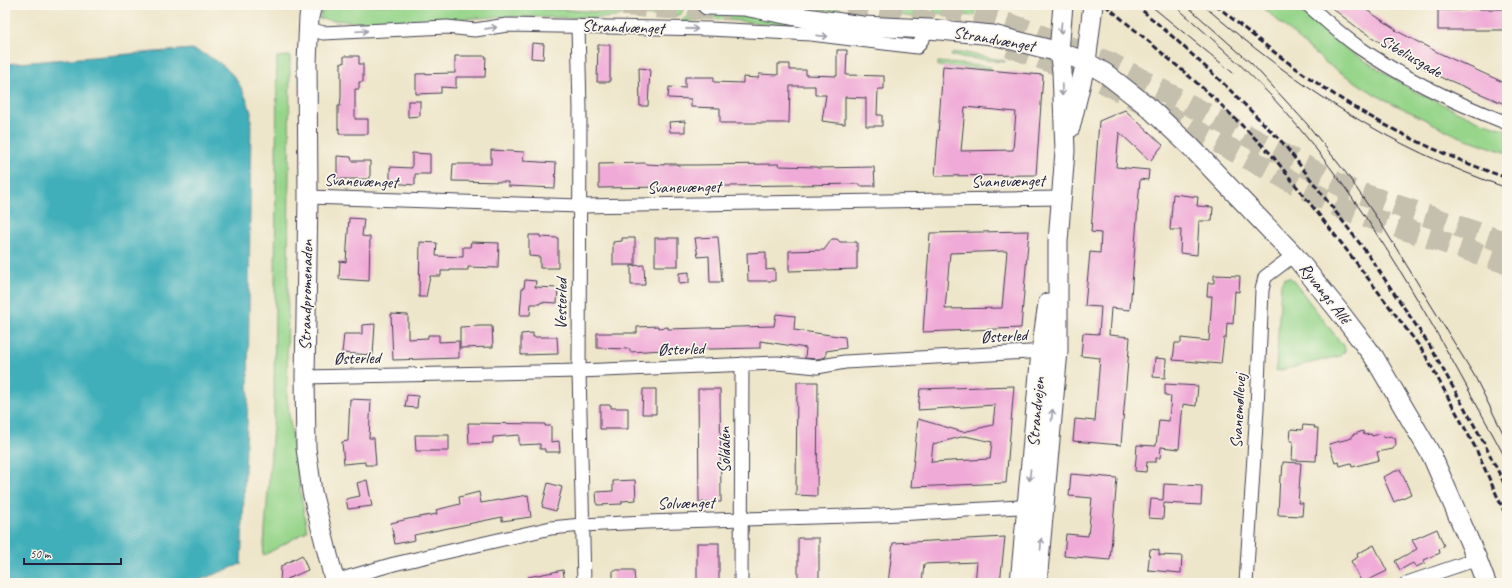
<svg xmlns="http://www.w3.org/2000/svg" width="1512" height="588" viewBox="0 0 1512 588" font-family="Caveat,sans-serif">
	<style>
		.green { fill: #97d58b; stroke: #5c7c63 }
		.water { fill: #3fafba; stroke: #30687a }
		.building { fill: #f0aad7; fill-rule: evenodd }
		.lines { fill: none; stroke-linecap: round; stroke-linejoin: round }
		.highway-tunnel { stroke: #c5bfad; stroke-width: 22; stroke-dasharray: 22 11; stroke-linecap: butt }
		.street-casing { stroke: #413f50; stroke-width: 15 }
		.secondary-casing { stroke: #413f50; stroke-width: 21 }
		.street { stroke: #fff; stroke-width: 13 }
		.secondary { stroke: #fff; stroke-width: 19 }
		.tram { stroke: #22223b; stroke-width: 1 }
		.rail { stroke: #22223b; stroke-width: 3; stroke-dasharray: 6 3; stroke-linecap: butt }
		.oneway { stroke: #9c9ca7 }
		.labels { text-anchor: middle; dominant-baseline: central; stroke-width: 3.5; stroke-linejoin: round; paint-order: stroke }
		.street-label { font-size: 17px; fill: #22223b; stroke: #fbf7ec }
	</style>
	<rect width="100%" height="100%" fill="#fbf7ec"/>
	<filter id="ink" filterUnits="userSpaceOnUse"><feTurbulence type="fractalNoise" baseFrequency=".025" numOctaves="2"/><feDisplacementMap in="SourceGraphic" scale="8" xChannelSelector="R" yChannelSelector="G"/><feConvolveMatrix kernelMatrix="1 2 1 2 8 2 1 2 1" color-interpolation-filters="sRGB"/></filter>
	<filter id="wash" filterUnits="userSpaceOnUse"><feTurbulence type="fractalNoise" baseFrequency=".012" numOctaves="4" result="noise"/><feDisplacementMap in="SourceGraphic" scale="16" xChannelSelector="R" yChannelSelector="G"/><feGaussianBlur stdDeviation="0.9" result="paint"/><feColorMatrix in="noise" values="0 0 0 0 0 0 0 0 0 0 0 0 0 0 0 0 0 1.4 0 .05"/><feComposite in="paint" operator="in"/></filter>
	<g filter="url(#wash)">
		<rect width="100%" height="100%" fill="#eee6ca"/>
		<g class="green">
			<path d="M325,5H500L625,14L621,5H685L681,14L673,17L626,14L615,17L602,18L506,17L356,22L319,19Z"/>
			<path d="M796,5H823L840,8L842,13Z"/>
			<path d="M904,5H916L915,17L897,15Z"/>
			<path d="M935,5H976L975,16L933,13Z"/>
			<path d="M1260,5H1292L1348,50L1414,91L1476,120L1507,130V153L1458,136L1376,95L1326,63Z"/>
			<path d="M692,7L722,10L917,36L914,41L827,30L709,18C698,19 688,23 676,23C685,20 689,16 692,7Z"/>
			<path d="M956,53H966L1005,61V62L951,56L952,54Z"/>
			<path d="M290,56L287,397L295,460L307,531L263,556L274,414L277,57Z"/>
			<path d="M938,62L991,67L990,70L938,66Z"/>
			<path d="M1285,278H1291L1345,348V351L1340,356L1277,371L1276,369L1281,283Z"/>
		</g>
		<path class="water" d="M192,49C226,62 240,77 251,112L248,401L241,564L192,583H5V64Z"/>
		<g id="blocks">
			<g class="building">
				<path d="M1328,5H1359L1397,30H1395L1439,53L1507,84V105L1446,79V80L1400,55L1359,29Z"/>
				<path d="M1464,9H1507V30H1438V10H1464Z"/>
				<path d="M532,43L544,44L543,59L531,58Z"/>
				<path d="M598,45H610V82H597Z"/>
				<path d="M837,50H847L846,75L884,76V89H878L877,115H882V126H866V98L845,97V124L822,121L826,95H815V86H790L789,123H720V108L691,107V99L668,98L669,87L685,88V77H714V82L743,83V77L758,78L759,74L778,75V64H790V70H806V75L837,76Z"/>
				<path d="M344,56H359V64H363V82H359V89H355V119H368V134H339V128L338,129V106H340L341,97V63H344Z"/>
				<path d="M455,56H486L485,77H456V88L441,87V93L416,94V74L455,73Z"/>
				<path d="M943,66L1043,75L1036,175L935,176ZM965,107L1016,112L1013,150L961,151Z"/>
				<path d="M639,68L650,69L648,106H640Z"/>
				<path d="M408,101H420V116L408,117Z"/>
				<path d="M1125,110L1163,145L1150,161L1119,132L1116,167L1149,170L1148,180L1140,179L1130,310L1111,308L1109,335L1130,337L1121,445L1073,441L1075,419L1095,421L1100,358L1081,356L1083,333L1099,334L1101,307L1085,306L1090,252L1100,253L1101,233L1091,232L1099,121Z"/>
				<path d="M685,121V132H670L669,122Z"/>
				<path d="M491,150L524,152L523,161L556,163L555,188L508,186V182L452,181L453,164H491Z"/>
				<path d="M412,153L430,154V174H415V185L390,183V167L412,168Z"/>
				<path d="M337,156L351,157L352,161H370V179H337Z"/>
				<path d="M646,163V164L664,165V164H677V165H694L779,164V166L817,167V168L874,167L875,186H860V184L599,188V164Z"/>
				<path d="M1173,194L1198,197L1197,206L1213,207L1212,221H1199L1197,255L1180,253L1181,230H1170Z"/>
				<path d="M349,218L364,219L362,236L370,237L369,281L339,279L340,261L346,262Z"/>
				<path d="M1029,231L1021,328L923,332L930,233ZM1007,251L1002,308L945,309L950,253Z"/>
				<path d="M529,235H540V237L558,238V268H540V257L529,256Z"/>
				<path d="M718,237L722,282H710L709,256L698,257L695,238Z"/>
				<path d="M622,238H635V265H613V242L622,241Z"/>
				<rect x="655" y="238" width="23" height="28"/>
				<path d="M832,239H837L840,242H857V269L789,271V251L824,250Z"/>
				<path d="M420,242L437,243L436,256L463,257V247H470L471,242L499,243L498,268L468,267V270H450V271H441V276H430L426,297H419Z"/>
				<path d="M766,252V270L775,269V281H748L747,253Z"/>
				<path d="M644,265L645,285H631V266Z"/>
				<path d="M689,272V283L679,284V273Z"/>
				<path d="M1214,275L1240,276L1239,292L1235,291L1233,324L1227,323L1226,338H1224L1221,364L1173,360L1175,343H1181V338L1209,341L1212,296H1207L1208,283H1214Z"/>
				<path d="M525,280L536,281L535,287L558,288L557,303L541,302L540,304H531L530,315H520L522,288H524Z"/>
				<path d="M391,314L408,315V339L428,338V335H439V342L459,341V358L393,360Z"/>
				<path d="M776,314L795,316L794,330L845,337L846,348L826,351V357L817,359L805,358L806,348L760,341V348L663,350L630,352V349L597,348V333H637V327L658,326V328L668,327V329L774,326Z"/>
				<path d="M375,324L373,355L342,353L344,334H362V325Z"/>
				<path d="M480,326H492L493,347L460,348V327Z"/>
				<path d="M533,333V337H557L558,354L521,355V334Z"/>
				<path d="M1155,358L1166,359L1165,378L1153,377Z"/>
				<path d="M797,382H818L817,496L796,495Z"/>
				<path d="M1165,384L1198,386L1196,406L1183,404L1179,449L1161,447L1160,458H1156V462H1147L1146,472L1135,471L1137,445L1156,446L1159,420L1169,421L1171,396L1165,395Z"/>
				<path d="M1014,386L1006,483L911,487L918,419L963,432L993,425L995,405L918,410L920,389ZM965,436L992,442L990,459L931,462L933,444Z"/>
				<path d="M643,389H656V414H642Z"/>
				<path d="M698,389H720L721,502H699Z"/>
				<path d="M407,395L418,396L417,408L405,407Z"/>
				<path d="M350,399L371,400L369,438H374L376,465H365V462L344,464L342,442L348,441Z"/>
				<path d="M600,405H611V408H628V429H600Z"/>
				<path d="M468,423L545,424V426H551V442L559,441L560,452H545V449H540V444L519,445V435L493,437V443L469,444Z"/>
				<path d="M1303,425L1315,426L1314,428H1318L1316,461L1292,460L1293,441H1290L1291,429L1302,430Z"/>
				<path d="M1363,431L1364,435L1371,434L1372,436L1380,434L1384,438L1390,436L1395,438L1396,444L1393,449L1377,452L1379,460L1352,467L1351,463L1340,466L1339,462L1335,463L1329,444L1352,438V435Z"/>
				<path d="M415,435H449V451H416Z"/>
				<path d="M1283,462L1301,463L1298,503H1303L1302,516L1278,515L1280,476H1282Z"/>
				<path d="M1400,469L1411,494L1394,502L1383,477Z"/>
				<path d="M1071,474L1117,478L1110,560L1064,556L1066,534L1088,536L1092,498L1069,496Z"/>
				<path d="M367,480L372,506L348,509L346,499L360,496L357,483Z"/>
				<path d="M635,480L636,500L622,501V504L597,505L596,492L613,491V481Z"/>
				<path d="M548,483L562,487L556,511L542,507Z"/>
				<path d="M1164,484L1202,486L1201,505L1164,503L1163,519L1149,518L1151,499L1163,500Z"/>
				<path d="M479,492L481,503L528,495L531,517L502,521V517L414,535L415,540L395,544L391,523L408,519L437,514L436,510L460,504L459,497Z"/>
				<path d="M1437,529L1444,546L1439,549L1440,553L1424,560L1425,563L1416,567L1413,563L1400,570L1395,561L1417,549L1412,540Z"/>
				<path d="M1005,537L1000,583H975L977,562L924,564L922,583H888L893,543Z"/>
				<rect x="798" y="538" width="21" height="45"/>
				<rect x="697" y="543" width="22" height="40"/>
				<path d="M1374,545L1387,571L1362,583L1351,561L1358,557L1357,554Z"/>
				<path d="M1150,549L1159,550V555L1182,556L1181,573L1148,570Z"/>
				<path d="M302,555L308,570L280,582L281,566Z"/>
				<path d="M563,570L565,583H529L528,577Z"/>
				<path d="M613,570H634L635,583H613Z"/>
			</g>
		</g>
	</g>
	<g filter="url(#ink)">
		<use href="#blocks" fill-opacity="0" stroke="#413f50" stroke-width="1"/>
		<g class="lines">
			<g class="highway-tunnel">
				<path d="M623,5L667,8L728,9"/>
				<path d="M847,5L905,15L950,28"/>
				<path d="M943,5L1021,28L1110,63L1348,189L1507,243"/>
				<path d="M762,7L795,5"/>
				<path d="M1009,46L1103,82L1174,119L1343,209L1507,263"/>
			</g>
			<g class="street-casing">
				<g id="street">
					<path d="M1308,5C1324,19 1340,34 1357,46C1403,78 1455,103 1507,123"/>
					<path d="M578,26L580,109L579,371L584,583"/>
					<path d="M308,28L323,33L447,27L475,30L507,25L709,29L811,34L917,47L929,29"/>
					<path d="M308,197L580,206L1062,198"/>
					<path d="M305,377L579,371L777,363L817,367L845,362L1048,351"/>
					<path d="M335,581L394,564L551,528L582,525L646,522L881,515L1034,506"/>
					<path d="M741,583L742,364"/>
					<path d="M1246,583L1257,408L1262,290L1265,277L1294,255"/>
					<path d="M1407,583L1477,559"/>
				</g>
			</g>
			<g class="secondary-casing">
				<g id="secondary">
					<path d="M312,5L309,17L307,63L308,197L305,377L306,448L312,492L335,583"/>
					<path d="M707,5L741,6"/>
					<path d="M739,5L806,18L862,26L929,29L993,35L1059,52L1086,62L1105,73L1146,105L1191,147L1294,255L1338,310L1374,357L1432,456L1477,559L1486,583"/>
					<path d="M1070,128L1086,62L1093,5"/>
					<path d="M1020,583L1041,352L1048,303"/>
					<path d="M1037,583L1058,351V242L1065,151L1062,71L1059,52L1063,5"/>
				</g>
			</g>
			<use href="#street" class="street"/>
			<use href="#secondary" class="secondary"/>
			<g class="tram">
				<path d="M1150,5L1233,73"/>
				<path d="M1174,5C1218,44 1262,82 1299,128C1383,229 1445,346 1507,461"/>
				<path d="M1186,5L1252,64L1307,124L1346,173L1385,230L1474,375L1507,441"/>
				<path d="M1203,5C1297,87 1388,147 1507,188"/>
			</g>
			<g class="rail">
				<path d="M1105,5L1147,40L1212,96L1271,154L1342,244L1423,351L1475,447L1507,518"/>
				<path d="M1136,5L1173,37L1225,85L1283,143L1367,253L1430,346L1483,441L1507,489"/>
				<path d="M1216,5C1254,37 1293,68 1335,95C1388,130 1447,157 1507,178"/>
			</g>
		</g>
		<defs><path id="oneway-shaft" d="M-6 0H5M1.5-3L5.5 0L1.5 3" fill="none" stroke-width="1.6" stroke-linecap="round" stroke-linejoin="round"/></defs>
		<g class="oneway">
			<use href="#oneway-shaft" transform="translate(491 28) rotate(-8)"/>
			<use href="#oneway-shaft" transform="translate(1061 28) rotate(96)"/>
			<use href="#oneway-shaft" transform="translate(692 29) rotate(1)"/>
			<use href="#oneway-shaft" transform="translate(362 31) rotate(-3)"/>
			<use href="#oneway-shaft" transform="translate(822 36) rotate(6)"/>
			<use href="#oneway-shaft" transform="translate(1062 90) rotate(88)"/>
			<use href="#oneway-shaft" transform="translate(1052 415) rotate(-85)"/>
			<use href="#oneway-shaft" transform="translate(1030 475) rotate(95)"/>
			<use href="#oneway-shaft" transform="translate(1041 544) rotate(-85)"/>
		</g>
	</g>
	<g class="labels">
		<g class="street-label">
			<text transform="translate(623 27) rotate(2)">Strandvænget</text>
			<text transform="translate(994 39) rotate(10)">Strandvænget</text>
			<text transform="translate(1411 56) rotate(30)">Sibeliusgade</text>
			<text transform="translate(361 181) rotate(2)">Svanevænget</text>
			<text transform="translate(1008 181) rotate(-1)">Svanevænget</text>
			<text transform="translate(684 187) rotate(-1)">Svanevænget</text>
			<text transform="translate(1325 293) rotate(52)">Ryvangs Allé</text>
			<text transform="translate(306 295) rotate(-89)">Strandpromenaden</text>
			<text transform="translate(561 304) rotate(-89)">Vesterled</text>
			<text transform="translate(1004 336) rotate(-3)">Østerled</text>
			<text transform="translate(681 349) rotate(-2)">Østerled</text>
			<text transform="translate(357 358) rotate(-1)">Østerled</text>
			<text transform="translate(1238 411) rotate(-87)">Svanemøllevej</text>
			<text transform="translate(1036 412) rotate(-85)">Strandvejen</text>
			<text transform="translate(724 450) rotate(-90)">Soldalen</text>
			<text transform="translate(686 503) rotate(-1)">Solvænget</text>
		</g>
	</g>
	<rect width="1512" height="588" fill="none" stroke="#fbf7ec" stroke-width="20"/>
	<path d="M24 558v6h97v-6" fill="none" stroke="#22223b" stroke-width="2"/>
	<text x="30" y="558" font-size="12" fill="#22223b" stroke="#fbf7ec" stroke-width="3" paint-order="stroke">50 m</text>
</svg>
